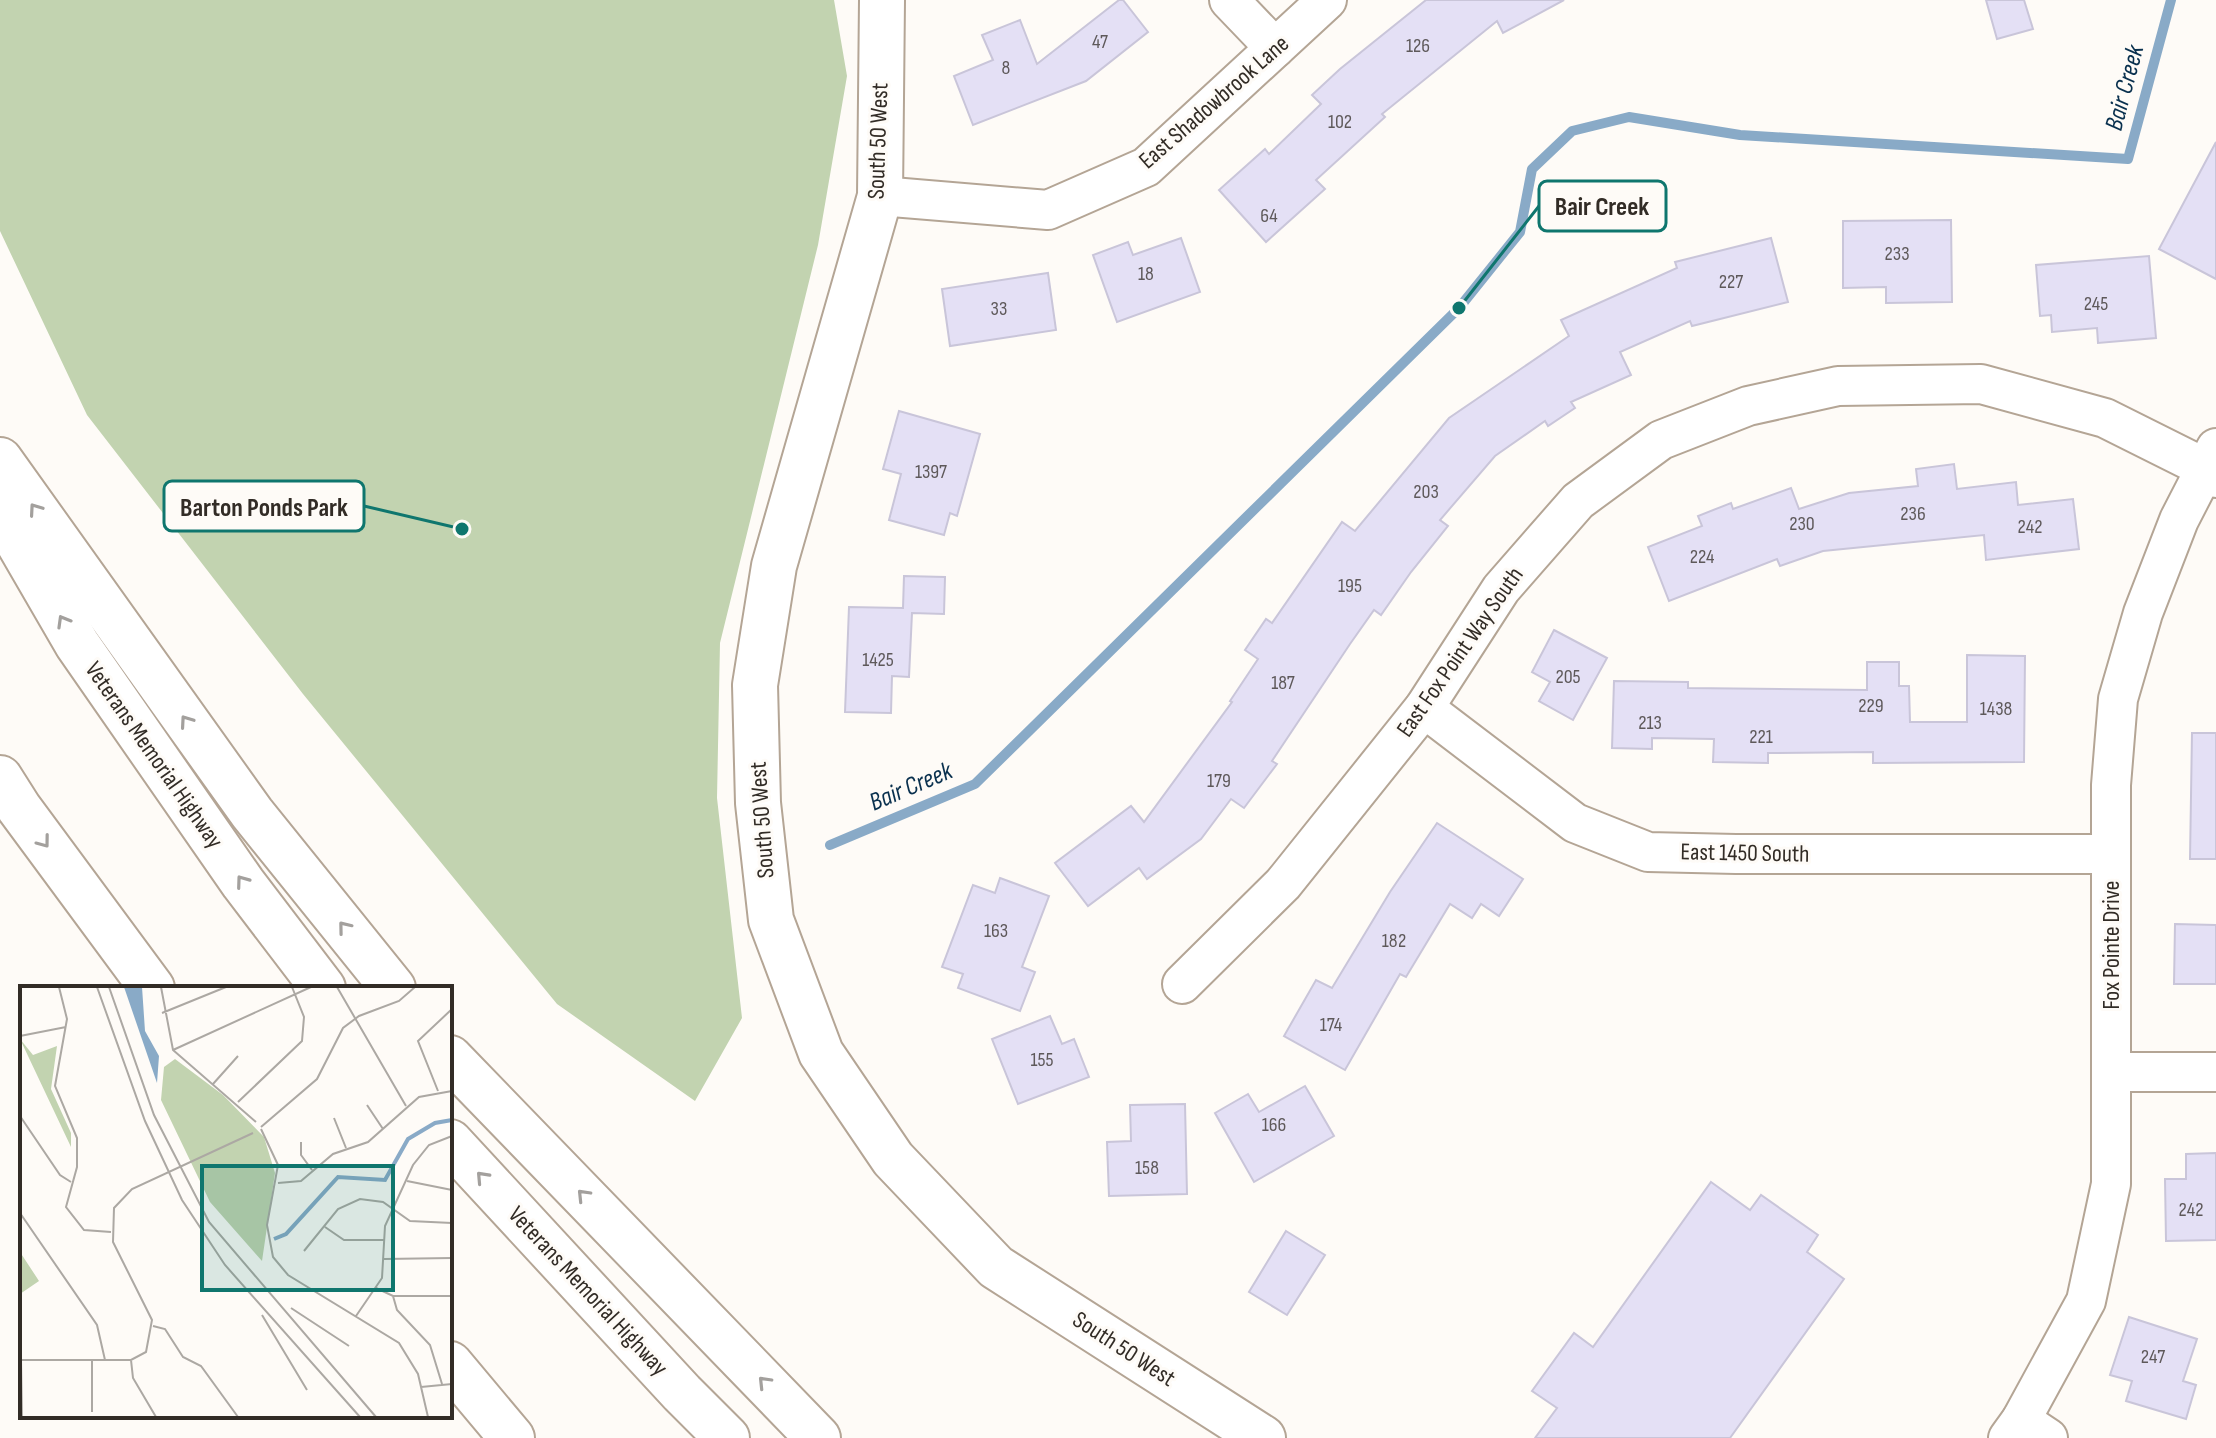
<svg xmlns="http://www.w3.org/2000/svg" width="2216" height="1438" viewBox="0 0 2216 1438" font-family="'Sofia Sans Condensed',sans-serif">
	<style>
		.green { fill: #c2d3b0 }
		.lines { fill: none; stroke-linecap: round; stroke-linejoin: round }
		.stream { stroke: #89aac7; stroke-width: 10 }
		.building { fill: #e4e0f5; stroke: #c9c5d9; stroke-width: 2 }
		.minor-casing { stroke: #b4a595; stroke-width: 42 }
		.tertiary-casing { stroke: #b4a595; stroke-width: 48 }
		.motorway-casing { stroke: #b4a595; stroke-width: 48 }
		.minor { stroke: #fff; stroke-width: 38 }
		.tertiary { stroke: #fff; stroke-width: 44 }
		.motorway { stroke: #fff; stroke-width: 44 }
		.oneway { stroke: #a3a09d }
		.labels { text-anchor: middle; dominant-baseline: central; stroke-width: 6; stroke-linejoin: round; paint-order: stroke }
		.number-label { font-size: 20px; fill: #5e595a }
		.street-label { font-size: 24px; fill: #322c26; stroke: #fefbf7 }
		.water-label { font-size: 26px; font-style: italic; fill: #09304e; stroke: #fefbf7 }
		.inset-river { fill: none; stroke: #89aac7; stroke-width: 4 }
		.inset-road { fill: none; stroke: #aca8a3; stroke-width: 2 }
		.view { fill: #0f766e; fill-opacity: 0.15; stroke: #0f766e; stroke-width: 4 }
		.inset-edge { fill: none; stroke: #322c26; stroke-width: 4 }
		.leader { fill: none; stroke: #0f766e; stroke-width: 3 }
		.callout-dot { fill: #0f766e; stroke: #fefbf7; stroke-width: 3 }
		.callout { fill: #fefbf7; stroke: #0f766e; stroke-width: 3 }
		.callout-label { font-size: 26px; text-anchor: middle; font-weight: bold; fill: #322c26 }
	</style>
	<rect width="100%" height="100%" fill="#fefbf7"/>
	<path class="green" d="M0,0H834L847,76L818,245L720,643L717,798L742,1018L695,1101L557,1004L303,694L87,415L0,231Z"/>
	<g class="lines">
		<path class="stream" d="M830,845L975,784L1459,308L1520,232L1532,169L1572,131L1629,117L1740,135L2128,159L2171,0"/>
	</g>
	<g class="building">
		<path d="M1119,0H1123L1148,32L1086,81L973,125L954,76L993,60L982,35L1020,20L1037,64Z"/>
		<path d="M1426,0H1564L1503,33L1497,21L1382,114L1385,117L1316,180L1325,189L1266,242L1219,190L1265,149L1269,154L1321,104L1312,95L1340,69Z"/>
		<path d="M1986,0H2024L2033,29L1997,39Z"/>
		<path d="M2216,142V279L2159,249Z"/>
		<path d="M1951,220L1952,302L1886,303V287L1843,288V221Z"/>
		<path d="M1181,238L1200,292L1117,322L1093,255L1128,242L1133,255Z"/>
		<path d="M1771,238L1788,302L1692,326L1690,321L1620,352L1631,375L1571,402L1575,408L1548,426L1545,421L1495,456L1440,520L1448,526L1411,572L1381,615L1374,610L1350,644L1272,761L1277,764L1244,808L1231,799L1201,839L1147,879L1139,868L1088,906L1055,863L1131,806L1144,822L1232,702L1230,701L1258,659L1245,650L1266,619L1272,623L1342,522L1355,531L1449,418L1569,336L1561,320L1677,268L1675,262Z"/>
		<path d="M2149,256L2156,338L2098,343L2097,328L2052,332L2051,315L2040,316L2036,265Z"/>
		<path d="M1048,273L1056,330L950,346L942,289Z"/>
		<path d="M899,411L980,434L957,516L950,513L944,535L889,520L901,474L883,469Z"/>
		<path d="M1954,464L1957,489L2016,482L2018,505L2073,499L2079,549L1986,560L1984,535L1823,551L1780,566L1777,559L1669,601L1648,547L1702,526L1698,516L1731,503L1733,509L1791,488L1799,509L1849,493L1918,486L1916,469Z"/>
		<path d="M904,576L945,577L944,614L912,613L909,677L892,676L891,713L845,712L849,607L903,608Z"/>
		<path d="M1554,630L1607,658L1573,720L1539,701L1550,682L1532,672Z"/>
		<path d="M1967,655L2025,656L2024,762L1873,763V752L1768,753V763L1713,762L1714,739L1652,738V749L1612,748L1614,681L1688,682V688L1867,690V662H1899V686H1909L1910,722H1967Z"/>
		<path d="M2192,733H2216V859H2190Z"/>
		<path d="M1437,823L1523,879L1499,916L1481,904L1472,918L1450,904L1406,977L1400,974L1345,1070L1284,1036L1316,980L1332,988L1390,892Z"/>
		<path d="M1000,878L1049,896L1022,967L1035,972L1020,1011L958,988L963,974L942,967L973,885L995,893Z"/>
		<path d="M2175,924L2216,925V984H2174Z"/>
		<path d="M1050,1016L1062,1044L1074,1039L1089,1077L1018,1104L992,1039Z"/>
		<path d="M1305,1086L1334,1136L1254,1182L1215,1113L1248,1094L1259,1112Z"/>
		<path d="M1185,1104L1187,1194L1109,1196L1107,1142L1131,1141L1130,1105Z"/>
		<path d="M2216,1153V1240L2166,1241L2165,1179H2186V1154Z"/>
		<path d="M1711,1182L1750,1210L1761,1195L1818,1235L1807,1252L1844,1279L1730,1438H1535L1557,1408L1532,1391L1574,1333L1593,1347Z"/>
		<path d="M1286,1231L1325,1255L1287,1315L1249,1292Z"/>
		<path d="M2129,1317L2197,1339L2183,1381L2196,1385L2186,1419L2126,1401L2132,1381L2110,1375Z"/>
	</g>
	<g class="lines">
		<g class="minor-casing">
			<g id="minor">
				<path d="M1229,0L1275,48"/>
				<path d="M880,196L1048,210L1146,167L1327,0"/>
				<path d="M1424,708L1575,823L1648,852L1736,854H2111"/>
				<path d="M1182,984L1283,884L1424,708L1501,589L1578,501L1661,440L1748,406L1838,386L1981,384L2105,418L2207,469L2216,478"/>
				<path d="M2111,1072H2216"/>
				<path d="M2021,1420L2048,1438"/>
				<path d="M2008,1438L2021,1420L2086,1301L2111,1184V785L2118,699L2143,613L2179,520L2216,448"/>
			</g>
		</g>
		<g class="tertiary-casing">
			<path id="tertiary" d="M882,0L880,196L774,566L755,685L758,803L771,920L821,1053L893,1159L996,1267L1263,1438"/>
		</g>
		<g class="motorway-casing">
			<g id="motorway">
				<path d="M0,460L252,813L393,988"/>
				<path d="M0,511L77,644L243,883L323,988"/>
				<path d="M0,778L19,808L152,988"/>
				<path d="M450,1058L818,1438"/>
				<path d="M450,1142L682,1393L727,1438"/>
				<path d="M450,1364L512,1438"/>
			</g>
		</g>
		<use href="#minor" class="minor"/>
		<use href="#tertiary" class="tertiary"/>
		<use href="#motorway" class="motorway"/>
	</g>
	<defs><path id="oneway-chevron" d="M-2-3.5L2.5 0L-2 3.5" fill="none" stroke-width="1.6" stroke-linecap="round" stroke-linejoin="round" transform="scale(2)"/></defs>
	<g class="oneway">
		<use href="#oneway-chevron" transform="translate(35 509) rotate(-125)"/>
		<use href="#oneway-chevron" transform="translate(63 621) rotate(-120)"/>
		<use href="#oneway-chevron" transform="translate(186 721) rotate(-125)"/>
		<use href="#oneway-chevron" transform="translate(44 842) rotate(53)"/>
		<use href="#oneway-chevron" transform="translate(242 881) rotate(-126)"/>
		<use href="#oneway-chevron" transform="translate(344 927) rotate(-129)"/>
		<use href="#oneway-chevron" transform="translate(482 1177) rotate(-133)"/>
		<use href="#oneway-chevron" transform="translate(583 1195) rotate(-134)"/>
		<use href="#oneway-chevron" transform="translate(764 1382) rotate(-134)"/>
	</g>
	<g class="labels">
		<g class="number-label">
			<text x="1100" y="42">47</text>
			<text x="1418" y="46">126</text>
			<text x="1006" y="68">8</text>
			<text x="1340" y="122">102</text>
			<text x="1269" y="216">64</text>
			<text x="1897" y="254">233</text>
			<text x="1146" y="274">18</text>
			<text x="1731" y="282">227</text>
			<text x="2096" y="304">245</text>
			<text x="999" y="309">33</text>
			<text x="931" y="472">1397</text>
			<text x="1426" y="492">203</text>
			<text x="1913" y="514">236</text>
			<text x="1802" y="524">230</text>
			<text x="2030" y="527">242</text>
			<text x="1702" y="557">224</text>
			<text x="1350" y="586">195</text>
			<text x="878" y="660">1425</text>
			<text x="1568" y="677">205</text>
			<text x="1283" y="683">187</text>
			<text x="1871" y="706">229</text>
			<text x="1996" y="709">1438</text>
			<text x="1650" y="723">213</text>
			<text x="1761" y="737">221</text>
			<text x="1219" y="781">179</text>
			<text x="996" y="931">163</text>
			<text x="1394" y="941">182</text>
			<text x="1331" y="1025">174</text>
			<text x="1042" y="1060">155</text>
			<text x="1274" y="1125">166</text>
			<text x="1147" y="1168">158</text>
			<text x="2191" y="1210">242</text>
			<text x="2153" y="1357">247</text>
		</g>
		<g class="street-label">
			<text transform="translate(1214 102) rotate(-41)">East Shadowbrook Lane</text>
			<text transform="translate(878 141) rotate(-88)">South 50 West</text>
			<text transform="translate(1460 652) rotate(-55)">East Fox Point Way South</text>
			<text transform="translate(154 755) rotate(55)">Veterans Memorial Highway</text>
			<text transform="translate(762 820) rotate(-94)">South 50 West</text>
			<text transform="translate(1745 853) rotate(1)">East 1450 South</text>
			<text transform="translate(2111 945) rotate(-90)">Fox Pointe Drive</text>
			<text transform="translate(588 1291) rotate(47)">Veterans Memorial Highway</text>
			<text transform="translate(1124 1349) rotate(33)">South 50 West</text>
		</g>
		<g class="water-label">
			<text transform="translate(2125 88) rotate(-75)">Bair Creek</text>
			<text transform="translate(911 787) rotate(-23)">Bair Creek</text>
		</g>
	</g>
	<g transform="translate(20 986)">
		<rect width="432" height="432" fill="#fefbf7"/>
		<path d="M0,53L13,69L37,60L31,103L51,147V161ZM155,73L203,109L244,151L255,187L242,275L190,216L141,114L144,81ZM0,266L19,295L0,308Z" fill="#c2d3b0"/>
		<path d="M104,1H122L125,45L139,70L137,97Z" fill="#89aac7"/>
		<path class="inset-river" d="M254,253L266,248L318,191L365,194L388,153L415,137L432,134"/>
		<path class="inset-road" d="M39,1L47,33L35,100L57,152V181L46,221L64,244L91,246M77,1L125,135L162,214L205,279L340,431M89,1L134,129L189,236L356,431M141,1L153,64L236,136M317,1L386,120M142,27L206,1M0,50L46,41M153,64L291,1M193,98L218,70M418,105L398,55L432,23M218,116L282,55L284,31L272,1M347,119L363,143M0,130L40,189L51,196M314,132L326,162M241,141L297,93L323,42L339,30L379,15L395,1M241,143L258,179L247,239L253,271L268,289L379,357L398,388L408,431M281,156V169L292,184M387,195L432,204M258,197L281,195L313,168L348,156L399,111L432,105M0,227L77,339L85,374M305,241L324,254H364M284,265L318,223L340,213L363,216L390,235L432,237M364,273L432,272M356,302L373,310H432M373,310L377,324L410,359L422,398M271,322L329,360M242,329L287,404M336,330L362,292L365,240L393,179L409,159L432,150M133,340L145,343L163,371L181,380L218,431M0,374H111L126,366L132,334L93,256L94,222L112,203L233,147M1,374L2,431M111,374L113,392L136,431M401,401L432,398M72,426V374"/>
		<path class="view" d="M182,180H373V304H182Z"/>
		<rect width="432" height="432" class="inset-edge"/>
	</g>
	<path class="leader" d="M1459 308L1539 206M462 529L364 506"/>
	<g class="callout-dot">
		<circle cx="1459" cy="308" r="8"/>
		<circle cx="462" cy="529" r="8"/>
	</g>
	<g class="callout">
		<rect x="1539" y="181" width="127" height="50" rx="8"/>
		<rect x="164" y="481" width="200" height="50" rx="8"/>
	</g>
	<g class="callout-label">
		<text x="1602" y="215">Bair Creek</text>
		<text x="264" y="516">Barton Ponds Park</text>
	</g>
</svg>
